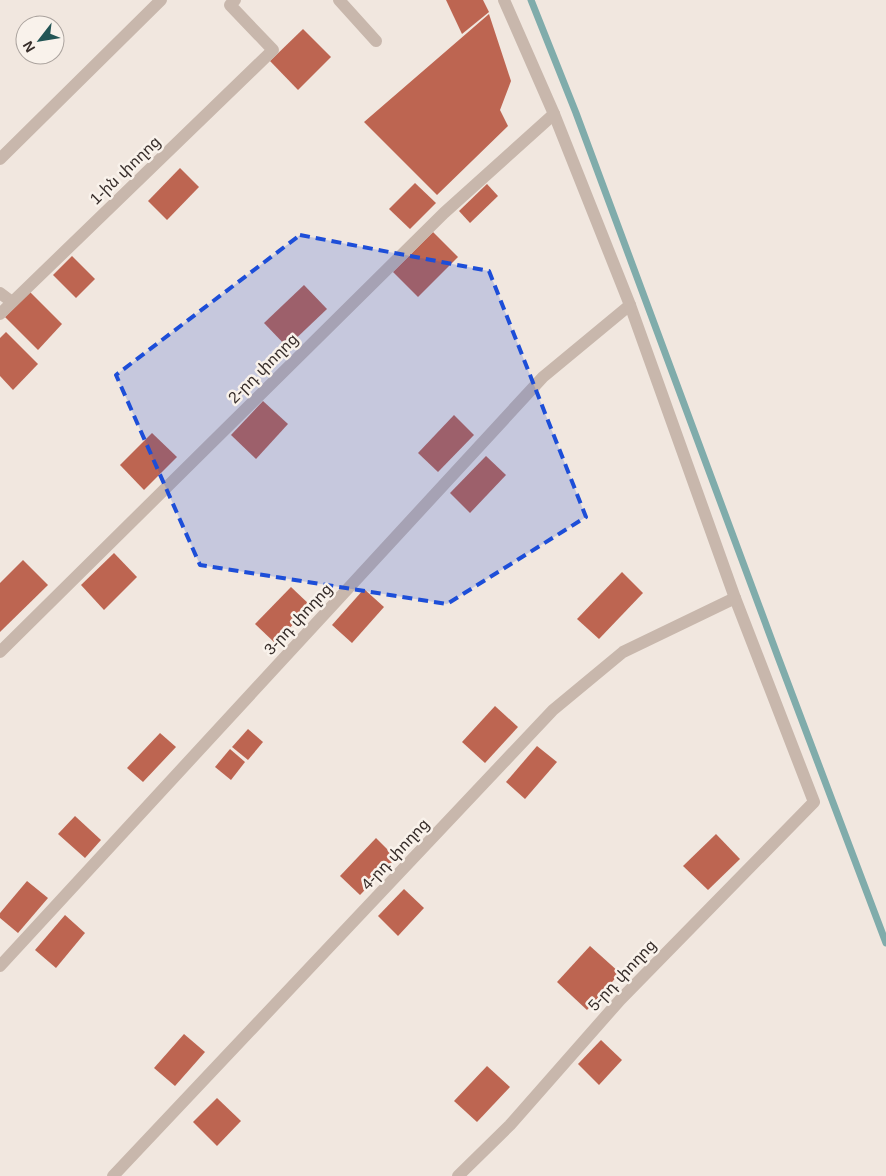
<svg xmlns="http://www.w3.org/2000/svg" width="886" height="1176" viewBox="0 0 886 1176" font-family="Arial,'Noto Sans Armenian',sans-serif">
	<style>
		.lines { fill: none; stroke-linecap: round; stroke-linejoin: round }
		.stream { stroke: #80acab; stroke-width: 7 }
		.building { fill: #bd6551 }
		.minor { stroke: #c8b7ac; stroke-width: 12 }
		.marked { fill: #1d4ed8; fill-opacity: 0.2; stroke: #1d4ed8; stroke-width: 4; stroke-dasharray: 10 6; stroke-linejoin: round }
		.labels { text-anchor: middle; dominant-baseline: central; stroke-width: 5; stroke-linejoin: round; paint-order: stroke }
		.street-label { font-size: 16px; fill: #372d2a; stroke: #f9f2eb }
	</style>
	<rect width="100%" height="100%" fill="#f1e7df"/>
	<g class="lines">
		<path class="stream" d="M531,0L576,113L778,657L886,943"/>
	</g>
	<g class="building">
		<path d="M446,0H483L489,12L462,34Z"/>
		<path d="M489,14L511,81L500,110L508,126L437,195L364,122Z"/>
		<path d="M303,29L331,57L298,90L270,61Z"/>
		<path d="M180,168L199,187L167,220L148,201Z"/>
		<path d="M415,183L436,203L410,229L389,209Z"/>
		<path d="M487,184L498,196L470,223L459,211Z"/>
		<path d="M433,232L458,257L418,297L393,272Z"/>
		<path d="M72,256L95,279L76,298L53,275Z"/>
		<path d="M304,285L327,309L287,347L264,323Z"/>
		<path d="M30,292L62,324L38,350L5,317Z"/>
		<path d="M6,332L38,364L13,390L0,376V338Z"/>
		<path d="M263,401L288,424L256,459L231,435Z"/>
		<path d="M454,415L474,435L438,472L418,453Z"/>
		<path d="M152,433L177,457L144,490L120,465Z"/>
		<path d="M486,456L506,475L470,513L450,493Z"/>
		<path d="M114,553L137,577L104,610L81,585Z"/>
		<path d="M23,560L48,585L0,632V583Z"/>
		<path d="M622,572L643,593L599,639L577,619Z"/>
		<path d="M291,587L311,606L275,643L255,624Z"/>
		<path d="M364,589L384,607L352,643L332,625Z"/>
		<path d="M495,706L518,727L485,763L462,742Z"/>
		<path d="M248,729L263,742L248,760L232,747Z"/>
		<path d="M160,733L176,747L143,782L127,768Z"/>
		<path d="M537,746L557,762L525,799L506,782Z"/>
		<path d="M230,749L245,762L231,780L215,767Z"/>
		<path d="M75,816L101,840L85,858L58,834Z"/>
		<path d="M716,834L740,859L708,890L683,866Z"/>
		<path d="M376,838L396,858L360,895L340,876Z"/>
		<path d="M27,881L48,898L18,933L0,918V913Z"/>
		<path d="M404,889L424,908L398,936L378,916Z"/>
		<path d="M65,915L85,933L56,968L35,950Z"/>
		<path d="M590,946L620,973L587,1010L557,982Z"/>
		<path d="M184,1034L205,1052L175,1086L154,1068Z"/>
		<path d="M601,1040L622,1060L599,1085L578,1064Z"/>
		<path d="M487,1066L510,1087L477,1122L454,1101Z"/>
		<path d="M217,1098L241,1121L217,1146L193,1122Z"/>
	</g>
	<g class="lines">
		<g class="minor">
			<path d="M339,0L376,41"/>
			<path d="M0,159L161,0"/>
			<path d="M0,293L12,302"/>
			<path d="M0,314L273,50L230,5L235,0"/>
			<path d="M0,652L444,213L554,114"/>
			<path d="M0,966L543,377L630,305"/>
			<path d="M113,1176L553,710L623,652L735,598"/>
			<path d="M458,1176L510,1125L620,1000L814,802L735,598L630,305L554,114L504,0"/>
		</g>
	</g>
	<path class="marked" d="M300,235L489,271L586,517L447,604L200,565L116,375Z"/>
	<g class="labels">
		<g class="street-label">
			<text transform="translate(125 170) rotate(-44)">1-ին փողոց</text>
			<text transform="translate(263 368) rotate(-45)">2-րդ փողոց</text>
			<text transform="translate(298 619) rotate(-47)">3-րդ փողոց</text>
			<text transform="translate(395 854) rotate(-47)">4-րդ փողոց</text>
			<text transform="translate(622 975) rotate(-47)">5-րդ փողոց</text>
		</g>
	</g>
	<g transform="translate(40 40) rotate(239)"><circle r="24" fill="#f9f2eb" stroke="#aba39e"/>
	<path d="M0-4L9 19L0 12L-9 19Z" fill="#235555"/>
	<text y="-8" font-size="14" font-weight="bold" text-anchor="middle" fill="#372d2a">N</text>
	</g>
</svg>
